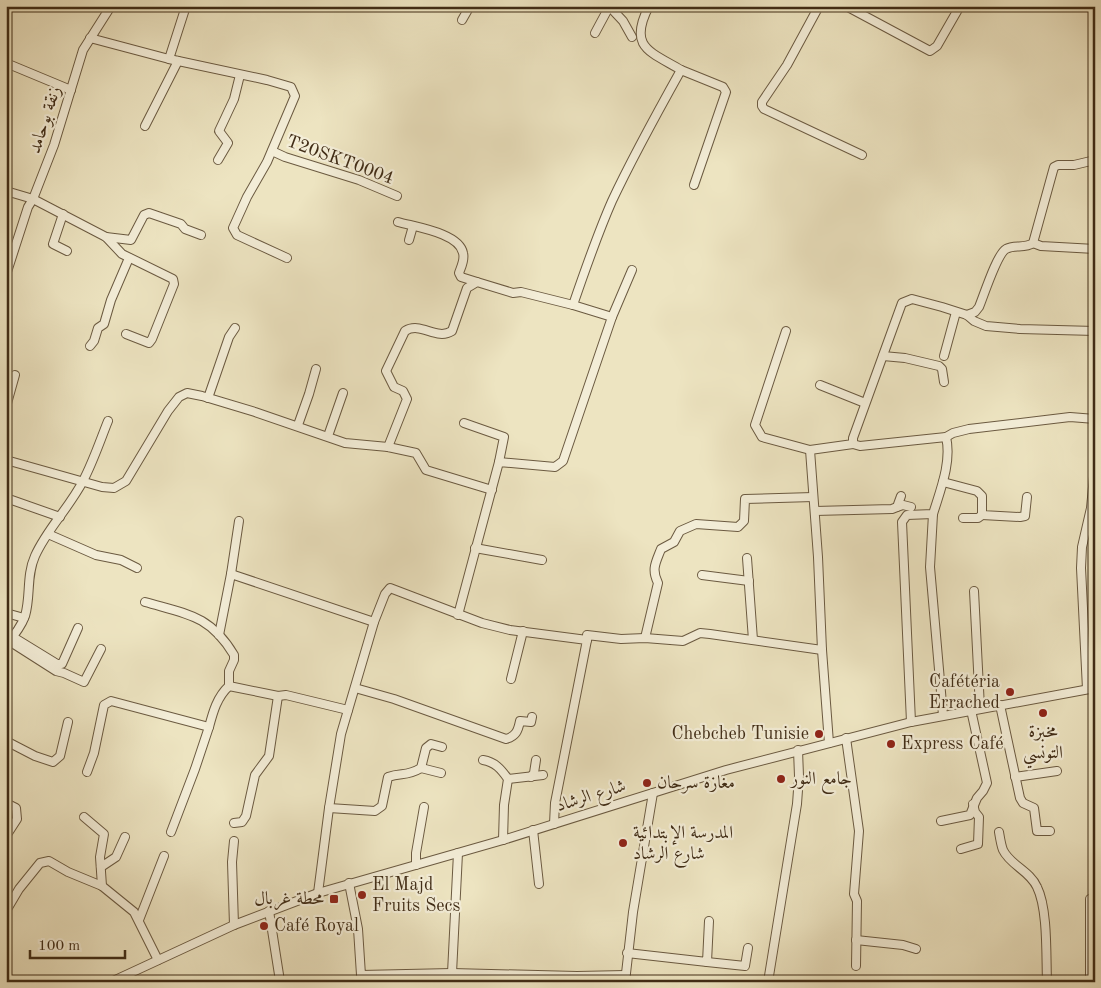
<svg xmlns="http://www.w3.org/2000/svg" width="1101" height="988" viewBox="0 0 1101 988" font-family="'Old Standard TT',Amiri,serif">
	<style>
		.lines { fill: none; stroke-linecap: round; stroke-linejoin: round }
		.minor-casing { stroke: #6b5a41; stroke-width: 10 }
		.minor { stroke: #f3edd7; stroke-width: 8 }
		.poi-dot { fill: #8f2418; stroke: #f3edd7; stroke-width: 2 }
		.labels { text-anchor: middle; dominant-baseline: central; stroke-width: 4.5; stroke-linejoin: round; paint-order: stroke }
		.street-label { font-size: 18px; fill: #402c16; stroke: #f3edd7 }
		.poi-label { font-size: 18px; fill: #402c16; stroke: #f3edd7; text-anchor: start }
	</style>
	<rect width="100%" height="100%" fill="#ede4c1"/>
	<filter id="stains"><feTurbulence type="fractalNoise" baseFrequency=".004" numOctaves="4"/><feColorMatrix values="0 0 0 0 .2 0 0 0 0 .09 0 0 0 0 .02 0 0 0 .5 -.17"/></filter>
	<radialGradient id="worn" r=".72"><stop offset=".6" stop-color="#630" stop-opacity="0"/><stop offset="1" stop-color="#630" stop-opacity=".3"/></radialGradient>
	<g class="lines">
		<g class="minor-casing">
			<g id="minor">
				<path d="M609,6L623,21L632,37"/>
				<path d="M819,6L787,65L762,102V106L764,109L862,155"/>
				<path d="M846,6L930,51L937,46L960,6"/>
				<path d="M462,20L470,6"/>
				<path d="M595,33L609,7"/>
				<path d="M90,38L169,59L267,80L291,87L295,96L267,162L247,197L233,228L237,235L287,258"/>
				<path d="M169,59L186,6"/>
				<path d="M6,63L71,90"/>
				<path d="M681,70L723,87L726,92L694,185"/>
				<path d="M145,126L178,61"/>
				<path d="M272,151L285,157L359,180L397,196"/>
				<path d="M218,160L228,143L219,131L234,99L240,75"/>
				<path d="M6,191L33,199L106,237L122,254L173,279L174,284L152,339L149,343L126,334"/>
				<path d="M63,214L53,244L67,251"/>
				<path d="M398,222C415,227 459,233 463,253C465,260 461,267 459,273L461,277L477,282"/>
				<path d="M106,237L131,240L144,215L149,213L181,224L185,229L201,235"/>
				<path d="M409,240L413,226"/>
				<path d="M1033,243L1041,246L1095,249"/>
				<path d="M6,275L28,207L33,199L54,145L83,50L111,6"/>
				<path d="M967,315L975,312L979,307C984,295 997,254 1006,249C1014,244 1025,249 1033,243L1054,167L1058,165H1074L1095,160"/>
				<path d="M612,317L632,270"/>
				<path d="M786,331L755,425L762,437L810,450"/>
				<path d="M90,346L94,341L98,328L104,324L111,300L129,258"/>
				<path d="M883,356L905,358L939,366L942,369L944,382"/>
				<path d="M944,356L956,312"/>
				<path d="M820,385L865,403"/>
				<path d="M208,398L229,337L235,328"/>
				<path d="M6,407L15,375"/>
				<path d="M464,423L504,437L499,462"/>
				<path d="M298,425L309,394L316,369"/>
				<path d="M328,436L343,393"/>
				<path d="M853,444L860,446L946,437L953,433L969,429L1070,417L1095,419"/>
				<path d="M388,447L407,399L403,391L394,387L386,371L405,331C421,321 436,341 452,331L467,288L477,282L513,293L521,292L573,305"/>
				<path d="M6,460L102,487L114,488L126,481L168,411L179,397L187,393L202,396L255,412L345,443L388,447L416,453L426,470L492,490"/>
				<path d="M943,482L977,491L982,496V515L1020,517L1025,516L1027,497"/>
				<path d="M6,498L60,517"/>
				<path d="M897,507L903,505L911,507"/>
				<path d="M815,511L892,509L897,507L901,496"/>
				<path d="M933,514L930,567L943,715"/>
				<path d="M963,518H978L982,515"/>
				<path d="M48,534L96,555L121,560L137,568"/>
				<path d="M475,548L542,560"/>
				<path d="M747,558L753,640"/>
				<path d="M231,574L239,521"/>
				<path d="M702,575L749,581"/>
				<path d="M974,591L980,708"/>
				<path d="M145,602C187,614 210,615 234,655V660L229,671V686L278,696L286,695L348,710"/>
				<path d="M6,613L24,618"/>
				<path d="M458,615L499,462L555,467L563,461L612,317L573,305C585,270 597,235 612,201C633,156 657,113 681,70C649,51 628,47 649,6"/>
				<path d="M219,635L231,574L374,622"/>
				<path d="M13,637L57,664H62L78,628"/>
				<path d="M645,638L658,583C651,569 656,562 661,549L674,542L680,531L696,524L738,527L744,521L745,499L813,497"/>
				<path d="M587,640V635L621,639L645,638L683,641L700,633L710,634L822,650"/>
				<path d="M9,641L56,671L64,673L84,682L101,649"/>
				<path d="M6,645C13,637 21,627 25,616C31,596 26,576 35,556C47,529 69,508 83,481C93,462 100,441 108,421"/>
				<path d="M511,679L523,631"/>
				<path d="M355,688L394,699L506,739C516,736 518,731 520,721L531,722L532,717"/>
				<path d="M1087,689L1081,568L1082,547L1091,508L1095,466"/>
				<path d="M1000,705L1020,798L1023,803L1034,808L1037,831H1050"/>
				<path d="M911,722L902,522L907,515L933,514C940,491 952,462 946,437"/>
				<path d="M846,738L859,831L854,894L857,901L856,966"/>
				<path d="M6,741L35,756L53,762L60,756L68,722"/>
				<path d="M829,743L822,650L818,557L810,450L853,444V438L902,303L912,299L942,307L967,315L974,321L986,326L1020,329L1095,331"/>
				<path d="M483,760C495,762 501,769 508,779L504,805L503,840"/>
				<path d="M421,768L441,773"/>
				<path d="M87,772L94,753L104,705L111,701L209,727C213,712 217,697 229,686"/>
				<path d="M531,777L534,773L536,760"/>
				<path d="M1015,777L1057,771"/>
				<path d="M508,779L543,775"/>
				<path d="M6,803L16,808L17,819L6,836"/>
				<path d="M329,808L375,811L382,806L388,777C402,772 406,777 421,768L426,748L431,744L442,747"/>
				<path d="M84,817L104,834L100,857L102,886L134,912L158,960"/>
				<path d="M941,821L970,815L977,798L983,791L987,783L971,710"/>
				<path d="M234,823L242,822L246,816L255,775L269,756L278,696"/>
				<path d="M533,830L539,884"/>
				<path d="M171,832L195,769L209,727"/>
				<path d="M999,832C1000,838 1001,845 1003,850C1010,865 1030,871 1037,887C1048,909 1046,956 1047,982"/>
				<path d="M234,841L232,862L234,925"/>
				<path d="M961,849L978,844L979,817L975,812L973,804"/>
				<path d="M416,865V853L424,807"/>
				<path d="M101,867L116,857L125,837"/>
				<path d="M349,883L358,929L361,975L452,973L577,976L625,975"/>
				<path d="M318,893L329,808L341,734L374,622L385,594L390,588L482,623L510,630L587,640L555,803L554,824"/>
				<path d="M1090,899V982"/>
				<path d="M6,911L19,889L40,863L49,861L68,872L102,886"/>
				<path d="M269,911L280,981"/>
				<path d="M139,920L164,856"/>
				<path d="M856,940L903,945L916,949"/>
				<path d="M627,953L707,962L709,921"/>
				<path d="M707,962L745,966L748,948"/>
				<path d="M452,973L458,853"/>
				<path d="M111,982L234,925L318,893L503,840L726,770L911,722L1095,688"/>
				<path d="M625,982L633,912L653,793"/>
				<path d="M768,982L797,804L799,776L798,750"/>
			</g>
		</g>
		<use href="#minor" class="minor"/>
	</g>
	<g class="poi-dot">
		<circle cx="1010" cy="692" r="5"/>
		<circle cx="1043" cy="713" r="5"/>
		<circle cx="819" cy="734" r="5"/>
		<circle cx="891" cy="744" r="5"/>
		<circle cx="781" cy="779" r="5"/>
		<circle cx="647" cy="783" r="5"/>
		<circle cx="623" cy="843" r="5"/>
		<circle cx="362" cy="895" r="5"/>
		<rect x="329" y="894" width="10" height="10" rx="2.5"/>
		<circle cx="264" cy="926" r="5"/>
	</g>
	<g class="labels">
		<g class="street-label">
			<text transform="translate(45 120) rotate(-72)">زنقة بوحامد</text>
			<text transform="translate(340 160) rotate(20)">T20SKT0004</text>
			<text transform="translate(591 796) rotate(-17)">شارع الرشاد</text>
		</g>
		<g class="poi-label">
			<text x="1000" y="682" text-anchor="end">Cafétéria<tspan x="1000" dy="21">Errached</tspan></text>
			<text x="1043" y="732" text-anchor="middle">مخبزة<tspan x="1043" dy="21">التونسي</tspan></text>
			<text x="809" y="734" text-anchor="end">Chebcheb Tunisie</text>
			<text x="901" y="744">Express Café</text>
			<text x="791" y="779">جامع النور</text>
			<text x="657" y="783">مغازة سرحان</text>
			<text x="633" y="833">المدرسة الإبتدائية<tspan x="633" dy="21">شارع الرشاد</tspan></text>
			<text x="372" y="885">El Majd<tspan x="372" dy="21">Fruits Secs</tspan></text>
			<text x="324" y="899" text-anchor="end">محطة غربال</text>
			<text x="274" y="926">Café Royal</text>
		</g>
	</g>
	<rect width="1101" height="988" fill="none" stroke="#ede4c1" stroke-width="25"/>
	<rect x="8" y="8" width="1086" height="973" fill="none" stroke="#402c16" stroke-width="2.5"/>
	<rect x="12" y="12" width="1076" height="963" fill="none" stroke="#402c16"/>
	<path d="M30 950v8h95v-8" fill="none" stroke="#402c16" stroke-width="2.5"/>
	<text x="38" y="950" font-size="15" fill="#402c16" stroke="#f3edd7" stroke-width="4" paint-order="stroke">100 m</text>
	<rect width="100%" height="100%" filter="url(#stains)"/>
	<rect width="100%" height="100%" fill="url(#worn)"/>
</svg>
